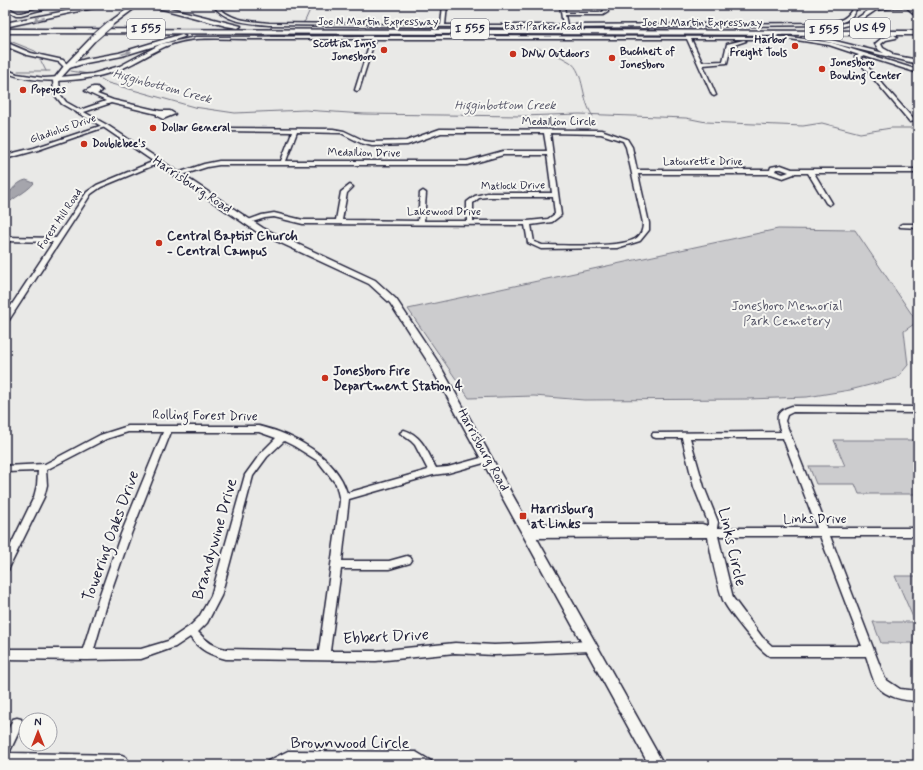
<svg xmlns="http://www.w3.org/2000/svg" width="923" height="770" viewBox="0 0 923 770" font-family="Mynerve,sans-serif">
	<style>
		.green { fill: #ccccce; stroke: #777784 }
		.water { fill: #a5a5ac; stroke: #71717f }
		.lines { fill: none; stroke-linecap: round; stroke-linejoin: round }
		.stream { stroke: #71717f; stroke-width: 1 }
		.minor-casing { stroke: #22223b; stroke-width: 3 }
		.major-casing { stroke: #22223b; stroke-width: 3 }
		.highway-casing { stroke: #22223b; stroke-width: 3 }
		.minor { fill: #f6f6f2; fill-rule: evenodd }
		.major { fill: #f6f6f2; fill-rule: evenodd }
		.highway { fill: #f6f6f2; fill-rule: evenodd }
		.major-bridge-casing { stroke: #22223b; stroke-width: 8; stroke-linecap: butt }
		.major-bridge { stroke: #f6f6f2; stroke-width: 6 }
		.oneway { fill: #9797a0 }
		.poi-dot { fill: #c8321e; stroke: #f6f6f2; stroke-width: 1.5 }
		.labels { text-anchor: middle; dominant-baseline: central; stroke-width: 4; stroke-linejoin: round; paint-order: stroke }
		.far-street-label { font-size: 11px; fill: #22223b; stroke: #f6f6f2 }
		.far-poi-label { font-size: 11px; font-weight: bold; fill: #22223b; stroke: #f6f6f2; text-anchor: start }
		.shield { fill: #f6f6f2; stroke: #626272; stroke-width: 1 }
		.shield-label { font-size: 12px; font-weight: bold; fill: #22223b }
		.far-water-label { font-size: 12px; font-style: italic; fill: #565668; stroke: #f6f6f2 }
		.street-label { font-size: 13px; fill: #22223b; stroke: #f6f6f2 }
		.poi-label { font-size: 13px; font-weight: bold; fill: #22223b; stroke: #f6f6f2; text-anchor: start }
		.park-label { font-size: 13px; fill: #555567; stroke: #f6f6f2 }
		.near-street-label { font-size: 16px; fill: #22223b; stroke: #f6f6f2 }
	</style>
	<rect width="100%" height="100%" fill="#e9e9e7"/>
	<filter id="ink" filterUnits="userSpaceOnUse"><feTurbulence type="fractalNoise" baseFrequency=".025" numOctaves="2"/><feDisplacementMap in="SourceGraphic" scale="8" xChannelSelector="R" yChannelSelector="G"/><feConvolveMatrix kernelMatrix="1 2 1 2 8 2 1 2 1" color-interpolation-filters="sRGB"/></filter>
	<g filter="url(#ink)">
		<g class="green">
			<path d="M778,229L855,230L917,322L904,331L908,365L897,378L850,390L807,397L748,399L584,400L534,396L469,398L408,309Z"/>
			<path d="M834,440H918V494H859L855,484H816L809,466H845Z"/>
			<path d="M895,576H918V643H881L873,622H915Z"/>
		</g>
		<path class="water" d="M26,180L34,183C27,192 14,197 5,206C5,196 16,182 26,180Z"/>
		<g class="lines">
			<g class="stream">
				<path d="M302,23L305,21L312,5"/>
				<path d="M306,35L505,36"/>
				<path d="M5,39L35,51L40,55"/>
				<path d="M535,47C546,52 560,55 570,62C585,72 581,101 593,116"/>
				<path d="M41,61L46,71"/>
				<path d="M18,71H50"/>
				<path d="M71,71L88,74"/>
				<path d="M96,76L108,83L194,107L235,113L305,110L364,114L522,116L579,114L686,118L706,122L803,126L822,123L860,133L891,128H918"/>
			</g>
			<g class="minor-casing">
				<g id="minor">
					<path d="M51,5H58L21,15H16L5,9V6L18,13H21Z"/>
					<path d="M213,5H217C229,21 251,21 269,23L441,25L443,5H447L445,25H563L560,5H564L565,13H601L604,11L602,5H606L608,12L603,15H565L567,25L825,23C840,21 848,20 854,5H858C852,22 842,23 825,25L565,28L269,25C249,23 226,23 213,5Z"/>
					<path d="M374,36L790,37L832,43L918,70V73L864,56L860,58L915,121L910,122L855,57L859,55L829,45L790,39H691L702,62L723,61L727,44L744,40L746,41L731,46L727,63L703,65L716,95L714,96L712,95L687,39H375L359,90L357,91L355,90L371,39C332,39 292,39 253,39C234,39 214,38 196,39C163,42 151,56 123,68C93,82 36,86 5,72V69L17,74L44,78L60,77L92,74L120,66L161,44L196,37Z"/>
					<path d="M93,87H97L102,91L97,94L113,100L160,111H170L175,114L163,119L157,116V114L111,103L81,113H77V111L106,101L85,91Z"/>
					<path d="M103,125L108,126L38,150L5,159V155L34,148Z"/>
					<path d="M222,128L333,129L344,131L365,141L372,142L406,141L440,129L601,130L627,139L632,147L637,170H770L771,167L781,165L792,169H918V173H814L832,203L829,205L826,203L808,173H795L794,174L783,178L771,174H638L649,223V230L640,241L617,248L541,249L528,243L525,225L303,224L274,217L265,218L246,224L243,222L262,215L274,213L303,220H336L341,192L350,185L353,187L347,193L342,220L418,221L420,193L423,191L426,193L424,221H467V202L475,196L487,193H552L547,155H503L467,165H219L207,167L179,176H175V174L204,164L219,161H281L292,132L220,131V129ZM297,132L341,133L361,143L372,146L407,145L441,133H544L547,151H503L467,161H286ZM550,133L601,134L623,141L626,147L643,223C643,229 641,236 635,239C619,248 563,245 542,245L534,242L531,225L552,222L561,215ZM776,169H781L789,172L783,174L775,171ZM487,197H553L555,214L548,219L528,221H473V203L479,198Z"/>
					<path d="M157,160L160,162L159,163L101,187L91,194L9,320L5,322V315L53,242L5,241V237L56,238L87,192L97,185Z"/>
					<path d="M902,224H918V228L900,227V225Z"/>
					<path d="M792,406L918,407V413L793,412L787,415L785,421L827,528H918V536H830L885,679L900,689L918,691V701C904,701 886,697 877,686C872,679 869,664 866,656H770C760,652 727,610 723,600C716,580 712,558 708,537L530,538L527,537L525,534L527,532L523,531L521,528L523,525L526,524H702L708,526V522L694,487L682,438H656L653,437L652,435L653,433L781,432C775,417 776,411 792,406ZM690,438H783L817,528H717L718,522L704,487ZM718,536H820L862,646H772L762,637L733,598Z"/>
					<path d="M128,426H259C293,434 337,457 347,493L428,470L415,445L411,441L400,433L404,430C422,435 428,453 436,468L448,467L488,456L491,457L492,459L491,461L448,473L433,475L349,499L342,561H389L407,556L410,557L412,560L410,563L389,569H341L330,651H376L455,643L494,645L591,641L595,643L596,646L595,649L591,651L494,655L455,653L376,661L226,659C211,655 199,650 190,637L175,647L141,659L87,660L5,659V649H83L100,594L121,534L163,432H128L106,439L46,470L47,485L44,497L8,570L5,571V557L34,497L37,485L38,471L5,472V466L45,464L100,435ZM171,432H259L276,438L261,453L245,475L211,596L199,617L190,626L168,641L141,649H94L110,594L131,534ZM284,441L294,446L318,461L336,484L340,501L319,651L226,649C214,647 206,641 198,632L207,623L221,596L253,476L267,457Z"/>
					<path d="M17,718L21,719L23,723L9,753L122,755L126,757L128,761L126,765H5V737L13,719Z"/>
					<path d="M288,751L416,752L431,761L433,765H416L414,764L289,763L284,765H266L268,761Z"/>
				</g>
			</g>
			<g class="major-casing">
				<g id="major">
					<path d="M133,5H139L112,25H108V23Z"/>
					<path d="M904,5H910L918,12V17Z"/>
					<path d="M92,37L97,38L59,80L60,94L66,102L107,125L263,228L375,280L396,299L438,362L664,765H649L428,362L390,303L369,284L257,232L103,127L62,104L54,94L53,80L64,66Z"/>
				</g>
			</g>
			<g class="highway-casing">
				<g id="highway">
					<path d="M96,5H107L5,27V23Z"/>
					<path d="M138,5L166,7L241,26L238,28L226,26L166,10Z"/>
					<path d="M888,5H918V8L897,7L876,10L857,23L828,30L825,28L853,21L872,8Z"/>
					<path d="M5,29L918,31V35L5,33Z"/>
					<path d="M182,34L185,36L184,37L122,56L86,63L66,69L59,62L27,55L5,46V42L31,53L63,60L67,64L86,59L119,53Z"/>
					<path d="M894,35L897,37L896,38L886,40L881,44L883,48L892,53V55L918,60V64L812,38L815,36L884,53L879,50L875,44L882,38Z"/>
				</g>
			</g>
			<use href="#minor" class="minor"/>
			<use href="#major" class="major"/>
			<use href="#highway" class="highway"/>
			<g class="major-bridge-casing">
				<path id="major-bridge" d="M94,38L110,24"/>
			</g>
			<use href="#major-bridge" class="major-bridge"/>
		</g>
		<defs><path id="oneway-solid" d="M-6-.8H1V-3.2L6.5 0L1 3.2V.8H-6Z"/></defs>
		<g class="oneway">
			<use href="#oneway-solid" transform="translate(39 19) rotate(166)"/>
			<use href="#oneway-solid" transform="translate(126 53) rotate(-17)"/>
		</g>
	</g>
	<g class="poi-dot">
		<circle cx="795" cy="46" r="4"/>
		<circle cx="384" cy="50" r="4"/>
		<circle cx="513" cy="54" r="4"/>
		<circle cx="612" cy="58" r="4"/>
		<circle cx="822" cy="69" r="4"/>
		<circle cx="23" cy="90" r="4"/>
		<circle cx="153" cy="128" r="4"/>
		<circle cx="84" cy="144" r="4"/>
		<circle cx="159" cy="243" r="4"/>
		<circle cx="325" cy="378" r="4"/>
		<rect x="519" y="512" width="8" height="8" rx="2"/>
	</g>
	<g class="labels">
		<g class="far-street-label">
			<text x="378" y="22">Joe N Martin Expressway</text>
			<text x="702" y="23">Joe N Martin Expressway</text>
			<text x="543" y="27">East Parker Road</text>
			<text x="559" y="122">Medallion Circle</text>
			<text transform="translate(63 129) rotate(-19)">Gladiolus Drive</text>
			<text transform="translate(364 153) rotate(1)">Medallion Drive</text>
			<text x="703" y="162">Latourette Drive</text>
			<text transform="translate(513 186) rotate(-1)">Matlock Drive</text>
			<text x="444" y="212">Lakewood Drive</text>
			<text transform="translate(60 219) rotate(-56)">Forest Hill Road</text>
		</g>
		<g class="far-poi-label">
			<text x="787" y="40" text-anchor="end">Harbor<tspan x="787" dy="13">Freight Tools</tspan></text>
			<text x="376" y="44" text-anchor="end">Scottish Inns<tspan x="376" dy="13">Jonesboro</tspan></text>
			<text x="620" y="52">Buchheit of<tspan x="620" dy="13">Jonesboro</tspan></text>
			<text x="521" y="54">DNW Outdoors</text>
			<text x="830" y="63">Jonesboro<tspan x="830" dy="13">Bowling Center</tspan></text>
			<text x="31" y="90">Popeyes</text>
			<text x="161" y="128">Dollar General</text>
			<text x="92" y="144">Doublebee's</text>
		</g>
		<g class="shield">
			<rect x="850" y="18" width="40" height="20" rx="3"/>
			<rect x="127" y="19" width="38" height="20" rx="3"/>
			<rect x="451" y="19" width="38" height="20" rx="3"/>
			<rect x="805" y="20" width="38" height="20" rx="3"/>
		</g>
		<g class="shield-label">
			<text x="870" y="28">US 49</text>
			<text x="146" y="29">I 555</text>
			<text x="470" y="29">I 555</text>
			<text x="824" y="30">I 555</text>
		</g>
		<g class="far-water-label">
			<text transform="translate(162 87) rotate(15)">Higginbottom Creek</text>
			<text x="505" y="106">Higginbottom Creek</text>
		</g>
		<g class="street-label">
			<text transform="translate(192 185) rotate(34)">Harrisburg Road</text>
			<text transform="translate(205 416) rotate(1)">Rolling Forest Drive</text>
			<text transform="translate(483 450) rotate(61)">Harrisburg Road</text>
			<text x="815" y="519">Links Drive</text>
		</g>
		<g class="poi-label">
			<text x="167" y="236">Central Baptist Church<tspan x="167" dy="15">- Central Campus</tspan></text>
			<text x="333" y="371">Jonesboro Fire<tspan x="333" dy="15">Department Station 4</tspan></text>
			<text x="531" y="509">Harrisburg<tspan x="531" dy="15">at Links</tspan></text>
		</g>
		<g class="park-label">
			<text x="787" y="306">Jonesboro Memorial<tspan x="787" dy="15">Park Cemetery</tspan></text>
		</g>
		<g class="near-street-label">
			<text transform="translate(111 536) rotate(-70)">Towering Oaks Drive</text>
			<text transform="translate(215 539) rotate(-74)">Brandywine Drive</text>
			<text transform="translate(732 547) rotate(77)">Links Circle</text>
			<text transform="translate(386 637) rotate(-3)">Ebbert Drive</text>
			<text x="350" y="743">Brownwood Circle</text>
		</g>
	</g>
	<rect width="923" height="770" fill="none" stroke="#f6f6f2" stroke-width="20"/>
	<rect x="10" y="10" width="903" height="750" fill="none" stroke="#22223b" stroke-width="1.5" filter="url(#ink)"/>
	<g transform="translate(38 732)"><circle r="19" fill="#f6f6f2" stroke="#a1a1a9"/>
	<path d="M0-3L7 15L0 10L-7 15Z" fill="#c8321e"/>
	<text y="-6" font-size="11" font-weight="bold" text-anchor="middle" fill="#22223b">N</text>
	</g>
</svg>
